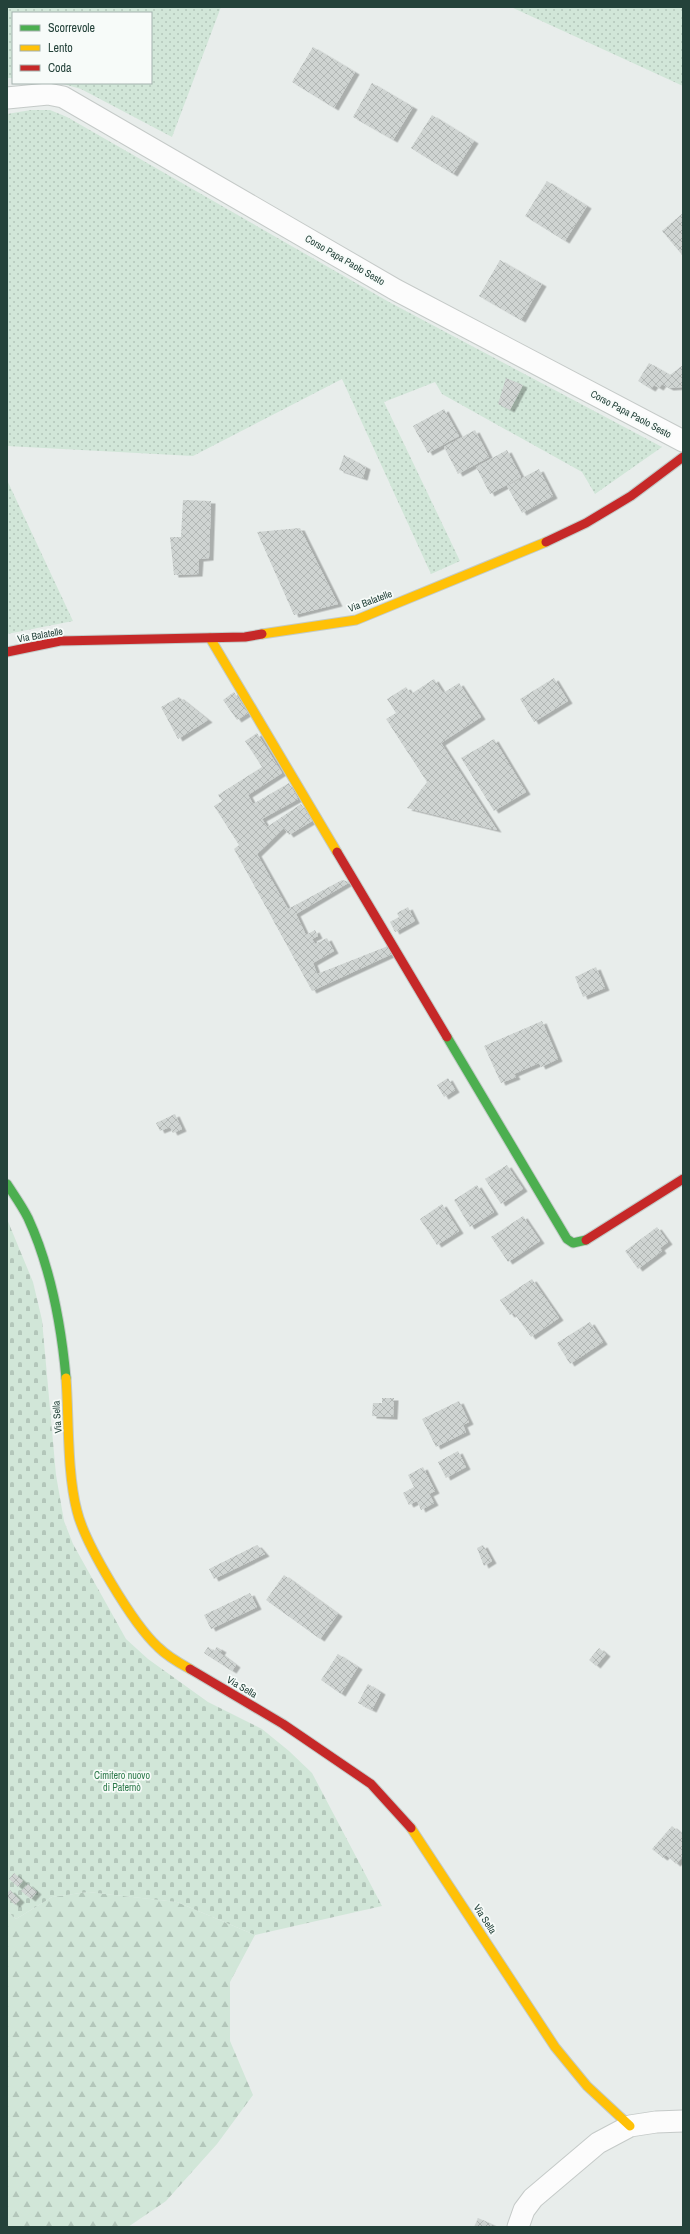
<svg xmlns="http://www.w3.org/2000/svg" width="690" height="2234" viewBox="0 0 690 2234" font-family="'Archivo Narrow',sans-serif">
	<style>
		.grass { fill: url(#grass-dots) }
		.forest { fill: url(#forest-firs) }
		.cemetery { fill: url(#cemetery-stones) }
		.building { fill: url(#building-cross-hatch); filter: url(#shadow) }
		.lines { fill: none; stroke-linecap: round; stroke-linejoin: round }
		.street-casing { stroke: #c5cac8; stroke-width: 23 }
		.fast-casing { stroke: #c3cbc8; stroke-width: 11 }
		.slow-casing { stroke: #c3cbc8; stroke-width: 11 }
		.jam-casing { stroke: #c3cbc8; stroke-width: 11 }
		.street { stroke: #fcfcfc; stroke-width: 21 }
		.fast { stroke: #4caf50; stroke-width: 9 }
		.slow { stroke: #ffc107; stroke-width: 9 }
		.jam { stroke: #c62828; stroke-width: 9 }
		.labels { text-anchor: middle; dominant-baseline: central; stroke-width: 3.5; stroke-linejoin: round; paint-order: stroke }
		.street-label { font-size: 10px; fill: #24423a; stroke: #f7fbf9 }
		.park-label { font-size: 10px; fill: #2d7a4b; stroke: #f7fbf9 }
	</style>
	<defs>
		<pattern id="grass-dots" width="8" height="8" patternUnits="userSpaceOnUse"><rect width="8" height="8" fill="#d1e6d8"/><path d="M2 2h.1M6 6h.1" fill="none" stroke="#b3c6ba" stroke-width="1.8" stroke-linecap="round"/></pattern>
		<pattern id="forest-firs" width="22" height="20" patternUnits="userSpaceOnUse"><rect width="22" height="20" fill="#d1e6d8"/><path d="M5 1l3.5 6h-7zM16 11l3.5 6h-7z" fill="#b3c6ba"/></pattern>
		<pattern id="cemetery-stones" width="16" height="16" patternUnits="userSpaceOnUse"><rect width="16" height="16" fill="#d1e6d8"/><path d="M2 7V4a2 2 0 0 1 4 0v3zM10 15v-3a2 2 0 0 1 4 0v3z" fill="#b3c6ba"/></pattern>
		<pattern id="building-cross-hatch" width="8" height="8" patternUnits="userSpaceOnUse"><rect width="8" height="8" fill="#cfd4d2"/><path d="M0 0l8 8M0 8l8-8" fill="none" stroke="#b2b7b5"/></pattern>
		<filter id="shadow"><feDropShadow dx="4.5" dy="2.5" stdDeviation="0" flood-color="#0004"/></filter>
	</defs>
	<rect width="100%" height="100%" fill="#e8edeb"/>
	<g class="grass">
		<path d="M7,7H221L172,137L81,89L60,83H151V13H13V78H7Z"/>
		<path d="M511,7H683V86Z"/>
		<path d="M31,110H50L67,117L389,302L662,447L595,494L582,472L442,394L435,382L384,402L460,561L431,574L342,379L193,456L7,446V114Z"/>
		<path d="M7,480L73,621L7,634Z"/>
	</g>
	<path class="forest" d="M88,1892L177,1902L255,1935L230,1982V2041L253,2095L217,2144L166,2201L128,2227H7V1911L16,1919L52,1897Z"/>
	<path class="cemetery" d="M7,1219L33,1282L42,1320L56,1475L64,1521L73,1544L126,1639L148,1659L208,1702L262,1729L289,1751L312,1773L382,1906L255,1935L177,1902L88,1892L52,1897L16,1919L7,1911Z"/>
	<g class="building">
		<path d="M313,47L355,72L334,108L292,82Z"/>
		<path d="M372,83L413,107L393,140L353,117Z"/>
		<path d="M432,115L474,141L453,174L411,148Z"/>
		<path d="M547,181L587,206L565,241L525,216Z"/>
		<path d="M683,213V256L662,231Z"/>
		<path d="M500,260L542,284L521,320L479,296Z"/>
		<path d="M649,363L670,375L683,365V387L669,388L662,384L659,388L654,385L651,389L638,381Z"/>
		<path d="M506,378L523,385L510,410L498,404Z"/>
		<path d="M444,409L459,436L428,453L413,426Z"/>
		<path d="M475,430L489,457L458,474L444,447Z"/>
		<path d="M507,450L521,477L490,494L476,467Z"/>
		<path d="M344,455L366,467L363,478L339,470Z"/>
		<path d="M539,469L553,496L522,513L507,486Z"/>
		<path d="M183,500L211,501L209,558L199,559L198,574L174,575L170,537H181Z"/>
		<path d="M300,528L338,604L294,615L257,532Z"/>
		<path d="M554,678L568,701L534,722L520,699Z"/>
		<path d="M434,679L443,693L459,683L481,717L441,743L497,830L407,808L427,782L386,719L396,713L387,699L406,687L411,694Z"/>
		<path d="M234,692L248,713L237,720L223,700Z"/>
		<path d="M179,697L208,720L178,739L161,707Z"/>
		<path d="M257,733L282,773L248,795L253,804L289,783L298,799L262,819L267,827L301,804L312,821L289,835L284,828L257,854L288,909L342,880L350,882L296,914L306,935L315,930L318,936L312,939L315,944L327,938L334,951L313,963L317,974L388,946L392,954L312,991L234,849L239,845L214,806L222,801L218,795L262,767L245,741Z"/>
		<path d="M494,739L526,792L494,811L461,758Z"/>
		<path d="M408,907L415,921L395,932L390,922L399,917L397,913Z"/>
		<path d="M596,967L605,988L583,997L575,977Z"/>
		<path d="M542,1021L558,1059L541,1067L539,1063L514,1074L516,1077L501,1083L484,1046Z"/>
		<path d="M448,1078L455,1090L444,1097L437,1085Z"/>
		<path d="M175,1114L182,1129L173,1133L170,1127L160,1131L156,1123Z"/>
		<path d="M507,1165L523,1189L501,1204L485,1179Z"/>
		<path d="M477,1185L494,1212L470,1227L454,1200Z"/>
		<path d="M442,1204L459,1231L437,1245L420,1219Z"/>
		<path d="M523,1216L540,1241L508,1262L491,1237Z"/>
		<path d="M657,1227L668,1242L660,1248L662,1251L638,1269L625,1251Z"/>
		<path d="M532,1279L559,1318L531,1337L514,1313L510,1315L500,1300Z"/>
		<path d="M590,1322L603,1342L570,1364L557,1343Z"/>
		<path d="M382,1398H394L393,1417L372,1416L373,1403H382Z"/>
		<path d="M459,1401L469,1422L463,1425L466,1432L436,1447L422,1419Z"/>
		<path d="M458,1451L466,1467L446,1478L438,1462Z"/>
		<path d="M423,1467L435,1491L429,1494L434,1503L421,1510L417,1501L409,1505L403,1493L414,1487L408,1475Z"/>
		<path d="M257,1545L265,1554L214,1579L209,1569Z"/>
		<path d="M483,1545L492,1561L484,1566L477,1548Z"/>
		<path d="M284,1575L338,1614L320,1639L266,1600Z"/>
		<path d="M250,1593L257,1607L211,1629L204,1615Z"/>
		<path d="M208,1647L214,1651L217,1647L222,1650L220,1653L236,1665L232,1671L204,1653Z"/>
		<path d="M599,1648L606,1654L596,1666L589,1660Z"/>
		<path d="M338,1654L358,1667L341,1694L321,1680Z"/>
		<path d="M368,1684L381,1692L372,1710L358,1703Z"/>
		<path d="M672,1826L683,1835V1856L676,1864L666,1855L663,1858L652,1849Z"/>
		<path d="M14,1873L23,1881L18,1887L9,1879Z"/>
		<path d="M28,1884L37,1892L31,1899L21,1891Z"/>
		<path d="M10,1890L20,1900L15,1905L7,1897V1893Z"/>
		<path d="M478,2218L492,2224L491,2227H474Z"/>
	</g>
	<g class="lines">
		<g class="street-casing">
			<g id="street">
				<path d="M7,98L48,94L63,97L396,290L683,441"/>
				<path d="M518,2227L524,2210L533,2198L598,2143L630,2126L656,2122L683,2121"/>
			</g>
		</g>
		<g class="fast-casing">
			<g id="fast">
				<path d="M447,1037L567,1239L573,1243L586,1240"/>
				<path d="M7,1184C14,1195 22,1206 28,1218C51,1268 61,1323 66,1378"/>
			</g>
		</g>
		<g class="slow-casing">
			<g id="slow">
				<path d="M262,634L356,620L546,542"/>
				<path d="M210,638L337,852"/>
				<path d="M66,1378C69,1419 67,1473 77,1511C85,1544 133,1624 158,1647C167,1656 179,1663 190,1669"/>
				<path d="M411,1828L555,2047L587,2086L630,2126"/>
			</g>
		</g>
		<g class="jam-casing">
			<g id="jam">
				<path d="M546,542L586,523L631,496L683,457"/>
				<path d="M7,652L60,641L245,637L262,634"/>
				<path d="M337,852L447,1037"/>
				<path d="M586,1240L683,1179"/>
				<path d="M190,1669L283,1724L371,1784L411,1828"/>
			</g>
		</g>
		<use href="#street" class="street"/>
		<use href="#fast" class="fast"/>
		<use href="#slow" class="slow"/>
		<use href="#jam" class="jam"/>
	</g>
	<g class="labels">
		<g class="street-label">
			<text transform="translate(345 260) rotate(30)">Corso Papa Paolo Sesto</text>
			<text transform="translate(631 414) rotate(28)">Corso Papa Paolo Sesto</text>
			<text transform="translate(370 601) rotate(-20)">Via Balatelle</text>
			<text transform="translate(40 635) rotate(-10)">Via Balatelle</text>
			<text transform="translate(57 1417) rotate(-94)">Via Sella</text>
			<text transform="translate(242 1687) rotate(30)">Via Sella</text>
			<text transform="translate(485 1919) rotate(57)">Via Sella</text>
		</g>
		<g class="park-label">
			<text x="122" y="1775">Cimitero nuovo<tspan x="122" dy="12">di Paternò</tspan></text>
		</g>
	</g>
	<rect width="690" height="2234" fill="none" stroke="#24423a" stroke-width="16"/>
	<rect x="12" y="12" width="140" height="72" fill="#f7fbf9" stroke="#a3b1ad"/>
	<rect x="20" y="25" width="20" height="6" fill="#4caf50" stroke="#a3b1ad"/>
	<text x="48" y="32" font-size="12" fill="#24423a">Scorrevole</text>
	<rect x="20" y="45" width="20" height="6" fill="#ffc107" stroke="#a3b1ad"/>
	<text x="48" y="52" font-size="12" fill="#24423a">Lento</text>
	<rect x="20" y="65" width="20" height="6" fill="#c62828" stroke="#a3b1ad"/>
	<text x="48" y="72" font-size="12" fill="#24423a">Coda</text>
</svg>
